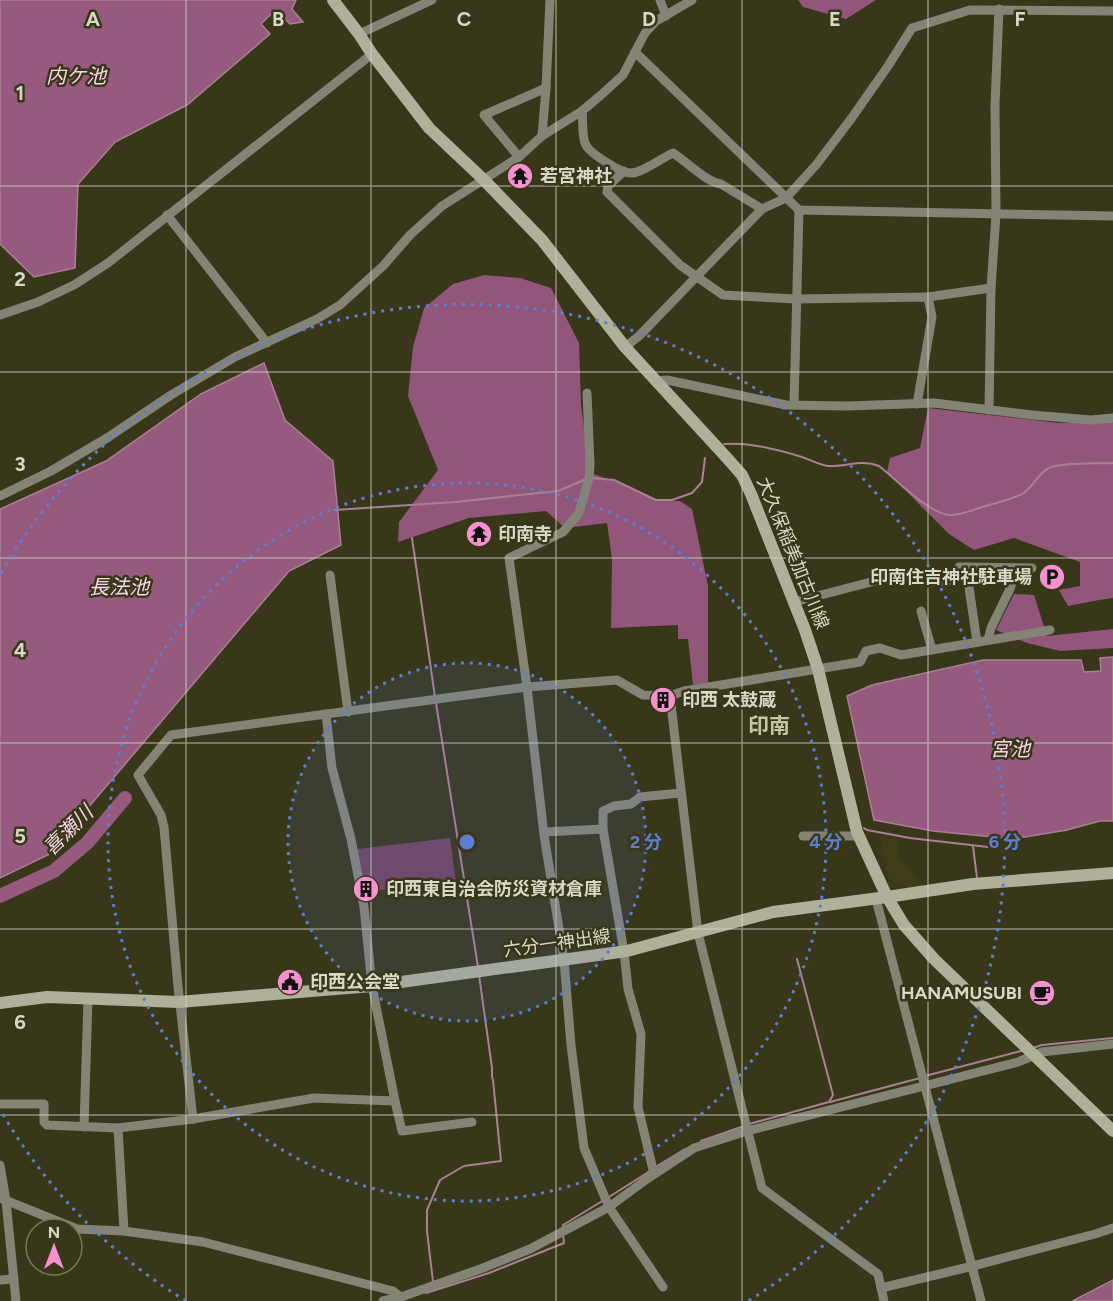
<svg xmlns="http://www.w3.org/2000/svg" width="1113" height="1301" viewBox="0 0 1113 1301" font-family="Figtree,'Noto Sans JP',sans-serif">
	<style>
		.built { fill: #3e3d17 }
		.green { fill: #71445f }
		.forest { fill: #915679 }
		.water { fill: #955a7d; stroke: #a98093; stroke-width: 1.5 }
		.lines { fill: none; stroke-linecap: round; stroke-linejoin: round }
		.stream { stroke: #a98093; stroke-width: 2 }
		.river { stroke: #955a7d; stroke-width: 14 }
		.street { stroke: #848476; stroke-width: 9 }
		.secondary { stroke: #afb099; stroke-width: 12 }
		.grid { fill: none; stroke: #d7d8c6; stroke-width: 1.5; stroke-opacity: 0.55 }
		.ring { fill: none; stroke: #5e7ed2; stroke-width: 3; stroke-dasharray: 3 6 }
		.labels { text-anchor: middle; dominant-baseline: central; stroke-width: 5; stroke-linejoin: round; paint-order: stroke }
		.poi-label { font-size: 18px; font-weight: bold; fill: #d7d8c6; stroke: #383719; text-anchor: start }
		.street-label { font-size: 18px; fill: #d7d8c6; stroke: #383719 }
		.water-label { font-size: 20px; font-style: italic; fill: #f8d4e8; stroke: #383719 }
		.quarter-label { font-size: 21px; font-weight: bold; fill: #c4c5a2; stroke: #383719 }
		.grid-label { font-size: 20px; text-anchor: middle; font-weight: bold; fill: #d7d8c6; stroke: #383719; stroke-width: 5; stroke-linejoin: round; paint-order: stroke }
		.centre { fill: #5e7ed2; stroke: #383719; stroke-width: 3 }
		.ring-label { font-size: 18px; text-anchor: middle; font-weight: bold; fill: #5e7ed2; stroke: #383719; stroke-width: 5; stroke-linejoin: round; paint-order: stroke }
	</style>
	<rect width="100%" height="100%" fill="#383719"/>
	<path class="built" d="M880,835L897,839L898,856L926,887L908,889L899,886L888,878Z"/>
	<path class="green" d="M450,838L456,882L363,892L357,849Z"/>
	<g class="forest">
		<path d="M798,0H876L846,19L803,7Z"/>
		<path d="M484,275L520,278L551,288L579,343L581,405L590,473L629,486L654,500L680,501L692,509L708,586V683L693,685L688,639H678V625L611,628L612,559L607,523L565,528L546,511L469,518L398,542L399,522L438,470L408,396L413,347L424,308L453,284Z"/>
		<path d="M928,408L1059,423L1113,421V598L1099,600L1068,606L1059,590L1080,586V562L1014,538L974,550L949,534L887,472L890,458L920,448Z"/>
		<path d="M1014,594L1034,595L1047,636L1113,629V648L1060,651L1027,643L996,630Z"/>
	</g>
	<g class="water">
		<path d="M0,0H296L292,9L303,22L290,24L275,10L261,24L270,34L187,105L115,142L78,184L75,268L34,277L0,244Z"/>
		<path d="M264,363L285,420L333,461L341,545L289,571L48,855L0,878V509L106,461L201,394Z"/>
		<path d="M1113,657V821H1100L1067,830L1013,839L933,831L874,820L847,696L872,685L983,660H1081L1084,672L1101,671L1100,658Z"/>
		<path d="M1113,1280V1301H1073L1074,1300Z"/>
	</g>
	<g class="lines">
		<g class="stream">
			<path d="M724,444C750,442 777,449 802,457C811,460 819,465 828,466C846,467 862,459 879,466C896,479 930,515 951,515C961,515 973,510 982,507C995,503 1010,500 1022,494C1033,488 1037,474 1049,468C1062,462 1097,464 1113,463"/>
			<path d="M592,478L614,480L656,500H672L692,493L702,482L705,458"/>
			<path d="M335,510L455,502L558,491L584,480"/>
			<path d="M412,538L435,697"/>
			<path d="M436,703L478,967"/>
			<path d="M864,828L867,830L910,838L988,847"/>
			<path d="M973,846L977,878"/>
			<path d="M1033,1048L1042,1045L1113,1038"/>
			<path d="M925,1076L1021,1051"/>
			<path d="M830,1102L920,1078"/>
			<path d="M749,1124L818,1105L829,1102L833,1095L797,959"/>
			<path d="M701,1141L744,1126"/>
			<path d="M654,1168L685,1149"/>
			<path d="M609,1197L650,1171"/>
			<path d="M563,1229V1225L604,1200"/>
			<path d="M433,1282L427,1231V1210L440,1180L464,1166L501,1161L493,1080L492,1077V1068L479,975"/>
			<path d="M426,1293L489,1273L564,1243L563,1234"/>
		</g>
		<path class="river" d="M0,896L54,871L87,843L125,798"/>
		<g class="street">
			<path d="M660,0L666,16"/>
			<path d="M359,34L432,0"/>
			<path d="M635,52L799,210L1113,216"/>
			<path d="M582,111C583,119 582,136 585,143C588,153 621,173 631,173C642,173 662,158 673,153C687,162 706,182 721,184L762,209"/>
			<path d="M542,136L546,88L550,0"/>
			<path d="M519,157L484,115L546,88"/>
			<path d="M624,171L608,186L607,192L680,265L723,295L796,299L928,297L932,317L917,404"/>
			<path d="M167,215L267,343"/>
			<path d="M928,297L991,288"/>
			<path d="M0,315L38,302L74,285L108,263L372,54"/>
			<path d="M625,347L639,336L762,209L786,198L816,165L851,119L888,66L912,28L970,10L1113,11"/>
			<path d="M656,381L667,380L786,405L847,406L934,403L1032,415L1091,420L1113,418"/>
			<path d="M587,393L590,464L589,478L579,513L563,532L509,558L527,687L544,835L564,960L571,1045L584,1148L609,1207L663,1287"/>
			<path d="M794,405L799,210"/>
			<path d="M989,410L991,288L996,214L995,105L999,9"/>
			<path d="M0,496L51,471L107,438L171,395L235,357L317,319L340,305L383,266L410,235L442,206L519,157L542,136L582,111L601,95L623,75L645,33L656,21L692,0"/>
			<path d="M966,567L977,642"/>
			<path d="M330,575L348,712"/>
			<path d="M794,602L894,576L931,582L947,581L959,575V567L1032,568"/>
			<path d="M921,611L932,650"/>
			<path d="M988,640L991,628L1010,589L1016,568"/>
			<path d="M670,696L698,933L762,1188L878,1274L884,1301"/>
			<path d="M544,832L603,829"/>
			<path d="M803,836H860"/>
			<path d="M876,899L981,1301"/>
			<path d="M395,1101L402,1131L472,1122"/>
			<path d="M0,1104H44V1122L47,1125L118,1128"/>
			<path d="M193,1119L178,987L164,827L161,815L138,775L171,735L527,687L617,680L643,695L670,696L684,691L860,662L866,651L880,648L901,655L1050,630"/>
			<path d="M84,1127L88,999"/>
			<path d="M0,1165L6,1201L16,1301"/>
			<path d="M654,1174L638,1107L641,1034L628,989L624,952L603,829V811L614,806L631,804L640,797L681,793"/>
			<path d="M0,1198L77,1229L124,1231L203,1242L393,1291L401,1297"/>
			<path d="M124,1231L118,1128L193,1119L314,1098L395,1101L372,986L364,907L351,839L332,768L326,714"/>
			<path d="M0,1280L14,1279"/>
			<path d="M881,1288L973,1266L1095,1234L1113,1228"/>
			<path d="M383,1301L401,1297L483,1268L530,1249L609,1207L647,1179L694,1148L747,1131L1018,1062L1042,1052L1113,1044"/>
		</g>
		<g class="secondary">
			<path d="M333,0L359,34L372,54L429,128L483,179L542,240L625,347L727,458L742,475L751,494L805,630L818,669L857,832L887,897L904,925L934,959L1113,1131"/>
			<path d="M0,1003L47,997L179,1002L372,986L627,951L773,912L887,897L973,884L1113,873"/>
		</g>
	</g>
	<path class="grid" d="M186,0V1301M371,0V1301M556,0V1301M742,0V1301M928,0V1301M0,186H1113M0,372H1113M0,558H1113M0,743H1113M0,929H1113M0,1115H1113"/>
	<circle cx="467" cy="842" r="179" fill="#5e7ed2" fill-opacity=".12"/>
	<g class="ring">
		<circle cx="467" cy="842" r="179"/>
		<circle cx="467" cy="842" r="359"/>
		<path d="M186 1301A538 538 0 0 1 1 1111M1 573A538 538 0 1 1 748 1301"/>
	</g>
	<defs>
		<g id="temple-disc" transform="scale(1.35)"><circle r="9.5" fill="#f790ce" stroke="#383719"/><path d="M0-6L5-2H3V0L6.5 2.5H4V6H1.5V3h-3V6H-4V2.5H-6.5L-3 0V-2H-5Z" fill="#111"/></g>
		<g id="parking-disc" transform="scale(1.35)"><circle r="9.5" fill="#f790ce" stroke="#383719"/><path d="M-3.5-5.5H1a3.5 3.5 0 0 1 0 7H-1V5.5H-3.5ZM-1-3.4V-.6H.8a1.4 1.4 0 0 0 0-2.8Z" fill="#111"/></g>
		<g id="building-disc" transform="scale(1.35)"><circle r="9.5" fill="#f790ce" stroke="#383719"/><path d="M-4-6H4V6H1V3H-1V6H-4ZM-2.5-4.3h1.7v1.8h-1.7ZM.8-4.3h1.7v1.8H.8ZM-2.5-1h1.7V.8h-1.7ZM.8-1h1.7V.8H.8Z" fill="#111"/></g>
		<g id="civic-disc" transform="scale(1.35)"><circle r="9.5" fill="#f790ce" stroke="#383719"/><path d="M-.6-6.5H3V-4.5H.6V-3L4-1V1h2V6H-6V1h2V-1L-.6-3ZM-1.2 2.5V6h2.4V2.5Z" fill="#111"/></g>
		<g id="cafe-disc" transform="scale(1.35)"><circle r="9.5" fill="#f790ce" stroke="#383719"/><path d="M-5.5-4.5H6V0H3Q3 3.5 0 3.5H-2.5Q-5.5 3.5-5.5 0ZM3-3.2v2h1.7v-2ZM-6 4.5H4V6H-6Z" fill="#111"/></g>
	</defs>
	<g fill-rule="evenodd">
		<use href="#temple-disc" x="520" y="176"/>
		<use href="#temple-disc" x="479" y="534"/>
		<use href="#parking-disc" x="1052" y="577"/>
		<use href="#building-disc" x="663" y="700"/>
		<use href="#building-disc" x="366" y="889"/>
		<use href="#civic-disc" x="290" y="982"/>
		<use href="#cafe-disc" x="1042" y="993"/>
	</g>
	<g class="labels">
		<g class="poi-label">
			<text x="540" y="176">若宮神社</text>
			<text x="498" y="534">印南寺</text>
			<text x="1032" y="577" text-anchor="end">印南住吉神社駐車場</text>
			<text x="682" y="700">印西 太鼓蔵</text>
			<text x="386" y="889">印西東自治会防災資材倉庫</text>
			<text x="310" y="982">印西公会堂</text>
			<text x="1022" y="993" text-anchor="end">HANAMUSUBI</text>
		</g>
		<g class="street-label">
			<text transform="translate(793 553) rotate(68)">大久保稲美加古川線</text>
			<text transform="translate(557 943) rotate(-8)">六分一神出線</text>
		</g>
		<g class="water-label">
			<text x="76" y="76">内ケ池</text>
			<text x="119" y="587">長法池</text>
			<text x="1010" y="749">宮池</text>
			<text transform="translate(68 830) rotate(-45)">喜瀬川</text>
		</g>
		<g class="quarter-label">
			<text x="769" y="725">印南</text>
		</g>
	</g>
	<g class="grid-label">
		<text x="93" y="26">A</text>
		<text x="278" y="26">B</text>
		<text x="464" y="26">C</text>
		<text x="649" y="26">D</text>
		<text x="835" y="26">E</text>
		<text x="1020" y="26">F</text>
		<text x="20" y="100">1</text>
		<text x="20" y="286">2</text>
		<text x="20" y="471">3</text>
		<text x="20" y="657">4</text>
		<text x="20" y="843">5</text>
		<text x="20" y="1029">6</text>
	</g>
	<circle cx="467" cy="842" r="9" class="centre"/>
	<g class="ring-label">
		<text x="646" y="848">2 分</text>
		<text x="826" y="848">4 分</text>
		<text x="1005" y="848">6 分</text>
	</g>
	<g transform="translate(54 1247)"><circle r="28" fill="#383719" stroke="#78775e" stroke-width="1.5"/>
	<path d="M0-4.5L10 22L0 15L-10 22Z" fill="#f790ce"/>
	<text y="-9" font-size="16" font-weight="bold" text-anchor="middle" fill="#d7d8c6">N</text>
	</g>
</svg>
